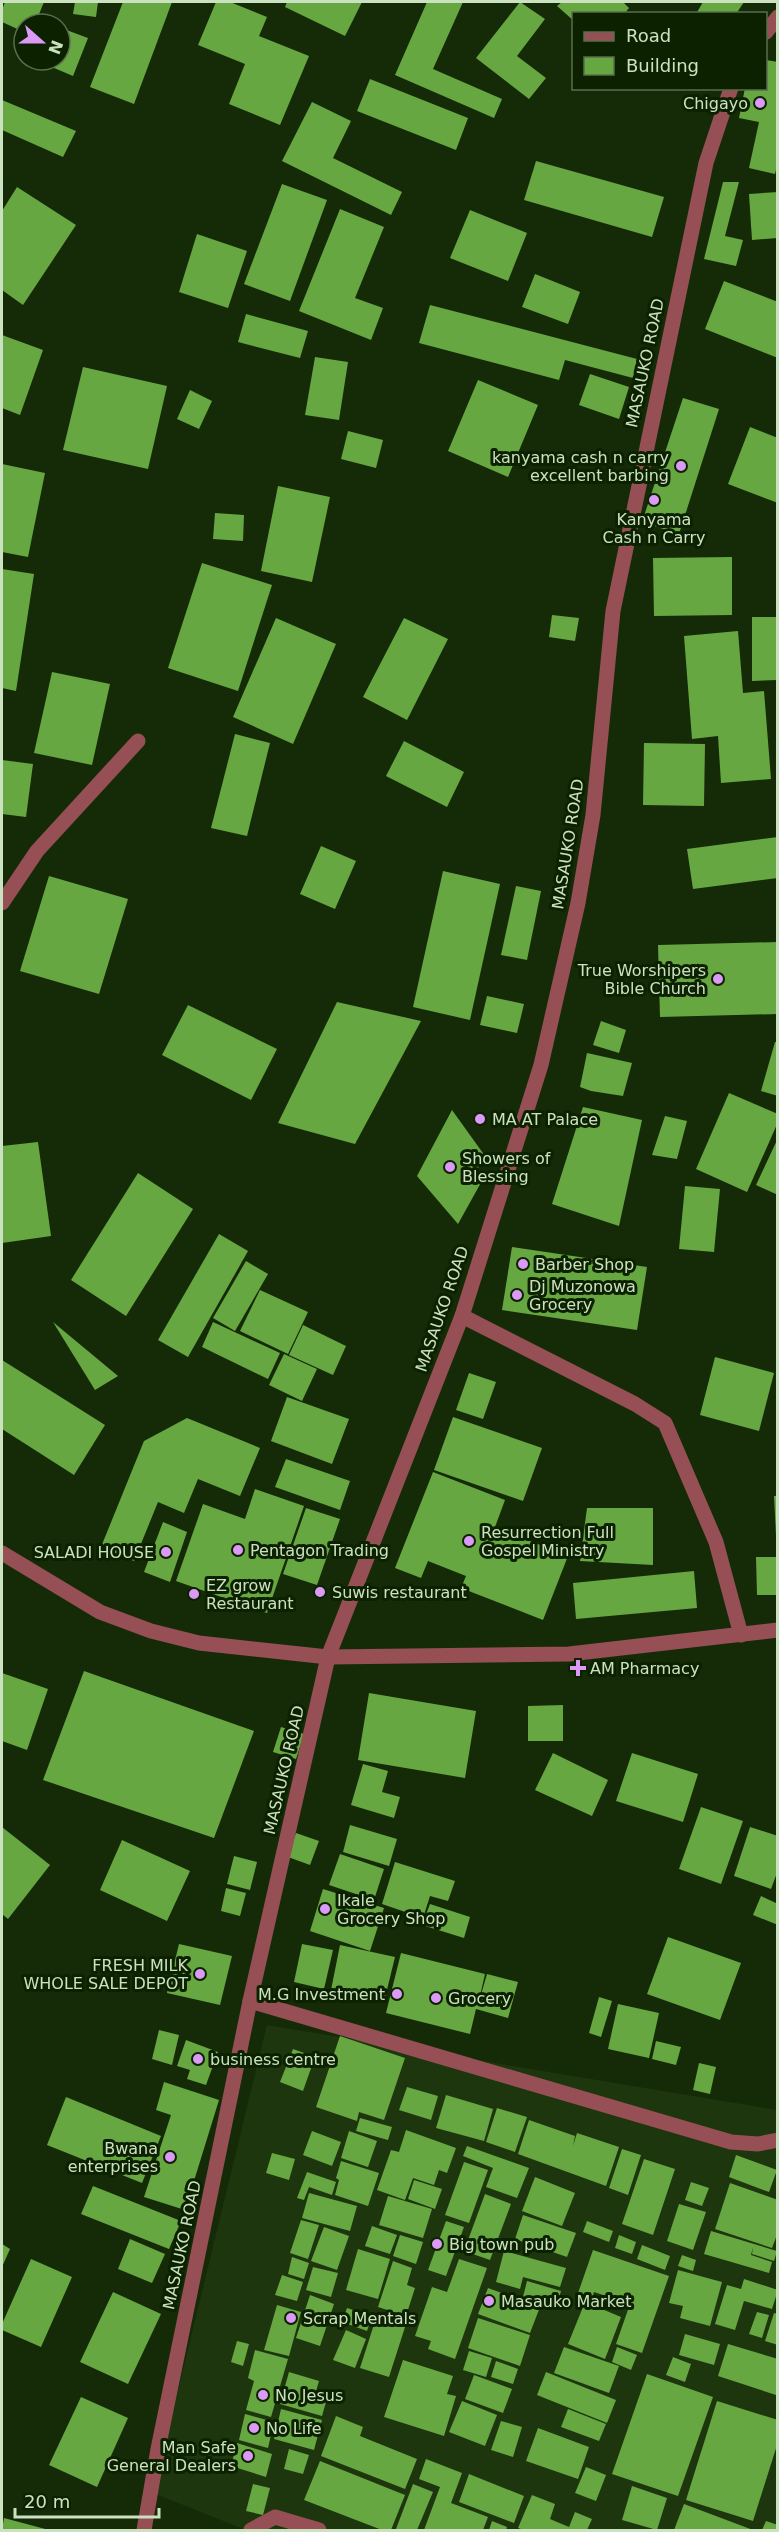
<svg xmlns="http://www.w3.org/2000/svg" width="779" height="2532" viewBox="0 0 779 2532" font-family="'DejaVu Sans',sans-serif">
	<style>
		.built { fill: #1d360e }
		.building { fill: #67a741 }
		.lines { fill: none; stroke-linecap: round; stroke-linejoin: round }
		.minor { stroke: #964f55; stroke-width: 15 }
		.poi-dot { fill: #da9af6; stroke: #0c2100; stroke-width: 2 }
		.labels { text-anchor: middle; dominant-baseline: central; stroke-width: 6; stroke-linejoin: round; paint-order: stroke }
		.poi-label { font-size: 16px; fill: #cae2bf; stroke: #0c2100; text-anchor: start }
		.street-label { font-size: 16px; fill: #cae2bf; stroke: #0c2100 }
	</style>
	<rect width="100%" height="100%" fill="#152b08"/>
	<path class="built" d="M267,2025L777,2110V2530H246L153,2493Z"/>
	<g class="building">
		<path d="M5,2H44L35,24H24V32L2,22V10Z"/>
		<path d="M75,2H98L96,17L73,14Z"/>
		<path d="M123,2H172L134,104L90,87Z"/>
		<path d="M216,2H230L267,17L259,36L309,56L280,125L229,104L245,64L198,45Z"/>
		<path d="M287,2H362L345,36L285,7Z"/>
		<path d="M427,2H463L433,69L502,99L494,118L395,75Z"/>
		<path d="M520,2L545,19L517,56L546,78L529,99L476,58Z"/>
		<path d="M562,2H623L629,8L624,14H574V21L557,6Z"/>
		<path d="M703,2H744L736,14H696Z"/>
		<path d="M61,28L88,38L73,76L47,65L49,60H60Z"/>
		<path d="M766,60L778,62V161L775,174L749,168L759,122L739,118L745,88H766Z"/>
		<path d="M370,79L468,118L456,150L357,111Z"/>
		<path d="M2,100L76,131L63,157L2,130Z"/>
		<path d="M312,102L351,121L333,158L402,192L391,215L282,161Z"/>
		<path d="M536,161L664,197L652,237L524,200Z"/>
		<path d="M723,182H739L725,236L743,240L736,266L704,259Z"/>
		<path d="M282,184L327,200L290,301L244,284Z"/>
		<path d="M17,187L76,225L23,305L2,290V211Z"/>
		<path d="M778,192V238L752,240L749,194Z"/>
		<path d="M340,209L384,227L355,298L383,308L371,340L299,311Z"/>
		<path d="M470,210L527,233L508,281L450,258Z"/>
		<path d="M197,234L247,251L228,308L179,292Z"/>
		<path d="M535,274L580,292L568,324L522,307Z"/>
		<path d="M724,281L778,302V358L705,329Z"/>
		<path d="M430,305L637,359L633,378L565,360L559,380L419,343Z"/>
		<path d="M246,314L308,331L300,358L238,342Z"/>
		<path d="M2,335L43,350L20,415L2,408Z"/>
		<path d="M315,357L348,362L339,420L305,415Z"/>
		<path d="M83,367L167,386L148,469L63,450Z"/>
		<path d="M590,374L629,387L619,419L579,405Z"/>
		<path d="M478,380L538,405L508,477L448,451Z"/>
		<path d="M190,390L212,401L199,429L177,419Z"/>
		<path d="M683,398L719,409L679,534L642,522Z"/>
		<path d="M750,427L778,438V503L728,484Z"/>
		<path d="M348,431L383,440L376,468L341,459Z"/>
		<path d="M2,464L45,473L28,557L2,552Z"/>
		<path d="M278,486L330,497L312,582L261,571Z"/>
		<path d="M215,513L244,515L243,541L213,539Z"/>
		<path d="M732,557V615L654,616L653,558Z"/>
		<path d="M202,563L272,585L238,691L168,668Z"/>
		<path d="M2,569L34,574L16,691L2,688Z"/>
		<path d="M552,615L579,618L575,641L549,637Z"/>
		<path d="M752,617H778V680L752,681Z"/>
		<path d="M276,618L336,644L293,744L233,717Z"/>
		<path d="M404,618L448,639L407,720L363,697Z"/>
		<path d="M738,631L743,693L764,691L771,779L721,783L718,736L692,739L684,636Z"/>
		<path d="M52,672L110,684L92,765L34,753Z"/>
		<path d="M235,734L270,743L247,836L211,828Z"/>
		<path d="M404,741L464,772L447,807L386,776Z"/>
		<path d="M644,743L705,744L704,806L643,805Z"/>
		<path d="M2,760L33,764L26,817L2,814Z"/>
		<path d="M778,837V878L693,889L687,849Z"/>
		<path d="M321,846L356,861L335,909L300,894Z"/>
		<path d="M443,871L500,884L470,1020L413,1007Z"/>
		<path d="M49,876L128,899L99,994L20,971Z"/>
		<path d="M516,886L541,891L527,960L501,955Z"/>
		<path d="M778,942V1014L660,1017L658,945Z"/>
		<path d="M487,996L524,1004L517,1033L480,1025Z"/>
		<path d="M337,1002L421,1021L355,1144L278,1123Z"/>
		<path d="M188,1005L277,1049L251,1100L162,1055Z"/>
		<path d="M601,1021L626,1030L619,1053L593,1045Z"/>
		<path d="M775,1042H778V1096L761,1091Z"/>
		<path d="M587,1053L632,1063L623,1096L591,1091L580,1087Z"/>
		<path d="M729,1093L778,1114V1122L747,1192L696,1169Z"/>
		<path d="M583,1107L642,1120L619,1226L552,1204Z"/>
		<path d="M452,1110L485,1156L474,1175L483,1179L458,1224L417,1176Z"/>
		<path d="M665,1116L687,1121L677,1159L652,1155Z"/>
		<path d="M778,1138V1195L756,1185Z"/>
		<path d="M38,1142L51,1236L2,1243V1146Z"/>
		<path d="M138,1173L193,1209L126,1316L71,1280Z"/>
		<path d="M685,1186L720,1189L714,1252L679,1249Z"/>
		<path d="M219,1234L248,1251L188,1357L158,1340Z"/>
		<path d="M512,1247L647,1267L637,1330L502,1310Z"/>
		<path d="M246,1261L268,1274L235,1331L213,1318Z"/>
		<path d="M260,1290L308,1312L288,1354L240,1331Z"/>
		<path d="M53,1322L118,1376L95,1390Z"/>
		<path d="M213,1322L280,1353L268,1379L202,1347Z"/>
		<path d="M303,1325L346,1346L333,1375L289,1355Z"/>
		<path d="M284,1354L317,1369L302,1401L269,1385Z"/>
		<path d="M715,1357L774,1373L759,1431L700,1415Z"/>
		<path d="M2,1360L105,1425L74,1475L2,1429Z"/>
		<path d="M469,1373L496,1382L483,1419L456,1410Z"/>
		<path d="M287,1397L349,1419L332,1464L271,1441Z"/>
		<path d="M453,1417L542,1448L523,1501L434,1470Z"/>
		<path d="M187,1418L260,1448L240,1496L198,1479L184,1513L158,1502L134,1561L101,1547L144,1441Z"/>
		<path d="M286,1459L350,1481L340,1510L275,1487Z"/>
		<path d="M433,1472L505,1500L495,1527L568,1556L543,1620L461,1588L466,1576L428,1561L421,1578L395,1568Z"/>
		<path d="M255,1489L304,1506L267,1613L176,1581L203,1504L245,1519Z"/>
		<path d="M774,1496H778V1535H776Z"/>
		<path d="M306,1508L340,1519L317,1585L283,1574Z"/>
		<path d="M587,1508H653V1565L580,1561Z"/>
		<path d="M163,1522L187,1532L170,1582L144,1572Z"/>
		<path d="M756,1557H778V1595H757Z"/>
		<path d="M694,1571L697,1608L576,1619L573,1583Z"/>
		<path d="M84,1671L254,1731L214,1838L43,1780Z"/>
		<path d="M2,1673L48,1689L27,1750L2,1741Z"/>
		<path d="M369,1693L476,1711L465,1778L358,1760Z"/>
		<path d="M563,1705V1741H528V1706Z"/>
		<path d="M281,1727L304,1734L296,1759L273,1752Z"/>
		<path d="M553,1753L608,1780L592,1816L535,1790Z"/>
		<path d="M632,1753L698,1774L683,1822L616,1801Z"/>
		<path d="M363,1764L388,1771L382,1792L400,1797L394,1818L351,1805Z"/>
		<path d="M701,1807L743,1821L721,1884L679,1869Z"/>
		<path d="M350,1825L397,1839L389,1866L343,1852Z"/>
		<path d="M2,1827L50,1865L8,1919L2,1914Z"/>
		<path d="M750,1827L778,1836V1870L771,1889L734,1876Z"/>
		<path d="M296,1833L319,1841L310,1865L288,1857Z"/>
		<path d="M122,1840L190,1871L167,1921L100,1890Z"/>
		<path d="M340,1854L384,1869L374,1900L329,1885Z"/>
		<path d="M234,1856L257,1862L250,1890L227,1884Z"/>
		<path d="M395,1862L455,1881L448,1901L430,1896L423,1918L382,1904Z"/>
		<path d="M226,1888L246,1893L240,1916L221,1911Z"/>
		<path d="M323,1889L384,1908L370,1951L310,1931Z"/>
		<path d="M761,1896L778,1904V1925L753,1915Z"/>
		<path d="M430,1904L470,1917L464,1938L422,1925Z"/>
		<path d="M668,1937L741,1963L720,2020L647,1994Z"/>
		<path d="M179,1944L232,1956L220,2005L167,1993Z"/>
		<path d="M302,1944L333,1950L324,1989L294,1982Z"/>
		<path d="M340,1945L395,1957L384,2002L331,1990Z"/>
		<path d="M401,1953L485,1974L478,2005L487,1974L518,1982L508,2018L476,2009L470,2034L386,2013Z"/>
		<path d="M599,1997L612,2001L601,2037L589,2033Z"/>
		<path d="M618,2004L659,2013L649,2058L608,2049Z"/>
		<path d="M159,2030L179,2035L172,2065L152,2059Z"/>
		<path d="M340,2036L405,2058L384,2120L359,2112L357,2121L316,2107Z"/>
		<path d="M186,2040L218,2052L206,2085L187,2079L190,2070L177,2066Z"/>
		<path d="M656,2041L681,2047L676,2065L652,2059Z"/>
		<path d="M293,2049L315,2057L303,2091L280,2082Z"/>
		<path d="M699,2063L716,2067L710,2094L693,2090Z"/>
		<path d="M164,2082L219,2100L185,2210L144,2197L171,2115L156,2110Z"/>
		<path d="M407,2087L438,2096L431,2120L399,2110Z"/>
		<path d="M446,2095L493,2109L484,2141L436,2128Z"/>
		<path d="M66,2097L161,2136L142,2183L47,2145Z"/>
		<path d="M497,2108L527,2117L515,2152L486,2142Z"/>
		<path d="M360,2118L392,2127L388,2140L356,2131Z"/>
		<path d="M529,2120L575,2136L573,2146L577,2133L619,2147L606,2186L518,2154Z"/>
		<path d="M406,2130L456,2148L447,2173L439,2170L434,2185L413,2178L405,2200L377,2190L391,2150L399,2152Z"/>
		<path d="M312,2131L341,2142L332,2166L303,2155Z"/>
		<path d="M349,2131L377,2141L368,2167L341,2158Z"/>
		<path d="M467,2146L529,2168L517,2198L486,2187L493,2168L463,2156Z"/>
		<path d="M622,2149L641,2155L628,2195L609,2188Z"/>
		<path d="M272,2153L295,2159L289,2180L266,2173Z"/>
		<path d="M736,2155L777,2170L769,2192L729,2177Z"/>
		<path d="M644,2159L675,2169L653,2235L622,2224Z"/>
		<path d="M341,2161L379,2173L368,2206L335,2195L339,2180L336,2178Z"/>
		<path d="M464,2162L488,2170L469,2223L445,2215Z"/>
		<path d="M307,2172L336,2182L332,2195L309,2187L304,2200L297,2198Z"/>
		<path d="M535,2177L575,2193L562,2226L522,2211Z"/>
		<path d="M414,2180L442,2189L435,2209L408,2199Z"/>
		<path d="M691,2182L709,2188L702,2206L685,2200Z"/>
		<path d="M730,2183L778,2200V2232L772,2248L715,2229Z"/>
		<path d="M93,2186L181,2221L169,2249L81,2214Z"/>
		<path d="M309,2193L357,2206L350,2231L302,2218Z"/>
		<path d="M485,2194L511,2204L490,2260L464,2251Z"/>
		<path d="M388,2196L432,2209L423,2238L379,2225Z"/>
		<path d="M679,2204L706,2212L693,2250L667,2241Z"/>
		<path d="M523,2215L576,2233L567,2257L515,2239Z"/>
		<path d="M301,2220L319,2225L308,2259L290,2253Z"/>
		<path d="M446,2221L464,2227L446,2276L428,2270Z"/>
		<path d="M587,2221L613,2231L609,2242L583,2232Z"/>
		<path d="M372,2226L397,2235L390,2254L365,2246Z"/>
		<path d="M324,2227L349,2236L337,2270L311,2261Z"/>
		<path d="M711,2231L777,2251L774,2261L752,2254L753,2247L751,2255L772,2262L769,2273L704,2254Z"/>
		<path d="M400,2235L423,2242L416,2264L393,2256Z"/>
		<path d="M619,2235L636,2242L632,2254L615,2248Z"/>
		<path d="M130,2239L165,2254L152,2283L118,2269Z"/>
		<path d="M2,2244L10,2249L2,2267Z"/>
		<path d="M642,2245L670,2256L665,2270L637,2259Z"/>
		<path d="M358,2249L390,2259L378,2299L346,2290Z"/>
		<path d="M593,2250L669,2276L642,2353L616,2344L630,2304L594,2292L591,2301L577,2296Z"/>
		<path d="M504,2251L566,2268L560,2287L523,2277L520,2289L496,2282Z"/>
		<path d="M682,2255L696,2260L693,2271L678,2266Z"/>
		<path d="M292,2257L309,2263L304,2279L288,2274Z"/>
		<path d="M31,2259L72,2277L41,2347L2,2330V2324Z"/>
		<path d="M459,2259L487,2268L455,2359L428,2349L431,2341L415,2336L432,2287L447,2292Z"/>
		<path d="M393,2261L412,2268L407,2285L415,2288L406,2316L378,2307Z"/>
		<path d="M313,2267L338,2273L331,2297L306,2290Z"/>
		<path d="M678,2270L722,2282L710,2326L680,2318L683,2306L669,2303Z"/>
		<path d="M282,2275L303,2282L297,2301L275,2295Z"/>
		<path d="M744,2279L778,2290L772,2309L744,2301L735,2330L715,2324L727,2285L741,2289Z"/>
		<path d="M527,2281L561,2291L557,2306L523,2297Z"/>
		<path d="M488,2288L540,2307L530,2333L478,2314Z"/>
		<path d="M113,2292L161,2314L128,2384L80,2362Z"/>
		<path d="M310,2295L334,2304L320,2346L296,2338Z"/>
		<path d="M585,2302L621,2317L605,2359L568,2344Z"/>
		<path d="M277,2305L301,2312L289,2356L264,2350Z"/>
		<path d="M347,2308L372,2316L367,2331L342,2322Z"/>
		<path d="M757,2312L769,2315L762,2338L749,2334Z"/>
		<path d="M774,2313L778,2314V2345L765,2341Z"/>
		<path d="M377,2315L406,2324L389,2377L360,2368Z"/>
		<path d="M478,2318L530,2335L520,2366L468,2348Z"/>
		<path d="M346,2330L366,2339L355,2368L333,2360Z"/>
		<path d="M685,2334L720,2344L714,2365L679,2355Z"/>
		<path d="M237,2341L249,2344L243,2366L231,2362Z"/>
		<path d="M728,2344L778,2359L776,2395L718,2376Z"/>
		<path d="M564,2347L619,2366L609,2393L554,2373Z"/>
		<path d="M617,2347L637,2355L631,2370L612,2362Z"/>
		<path d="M255,2350L288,2359L271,2417L246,2410L254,2381L248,2378Z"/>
		<path d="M469,2351L492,2358L486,2377L463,2370Z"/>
		<path d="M673,2357L691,2364L685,2382L666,2375Z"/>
		<path d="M403,2360L453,2376L447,2394L456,2396L444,2436L384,2417Z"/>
		<path d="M496,2361L518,2369L513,2384L491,2377Z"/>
		<path d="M289,2372L319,2381L314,2398L326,2402L322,2416L280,2404Z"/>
		<path d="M546,2372L616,2400L607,2423L537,2395Z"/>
		<path d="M647,2374L713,2397L678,2496L612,2474Z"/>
		<path d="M474,2375L512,2389L503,2413L465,2399Z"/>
		<path d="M81,2397L128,2418L97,2487L49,2465Z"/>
		<path d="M462,2401L497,2415L485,2446L449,2432Z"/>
		<path d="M717,2401L778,2420V2442L753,2521L686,2500Z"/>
		<path d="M281,2409L322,2420L314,2450L274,2439Z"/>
		<path d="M568,2409L606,2424L599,2441L561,2427Z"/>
		<path d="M245,2414L274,2422L268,2448L239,2440Z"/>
		<path d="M336,2416L363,2427L360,2436L417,2459L405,2489L321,2456Z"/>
		<path d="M501,2421L522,2427L513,2457L491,2450Z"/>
		<path d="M538,2428L589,2447L578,2479L526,2461Z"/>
		<path d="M237,2443L272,2454L266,2477L231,2466Z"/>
		<path d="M289,2449L309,2455L303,2474L284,2469Z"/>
		<path d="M426,2459L462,2473L451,2503L488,2517L483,2530H424L440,2487L419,2479Z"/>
		<path d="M320,2461L405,2495L391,2530H382L304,2500Z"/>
		<path d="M586,2467L606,2475L596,2501L575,2493Z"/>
		<path d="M469,2474L524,2496L514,2523L459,2502Z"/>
		<path d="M253,2484L270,2488L263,2515L246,2511Z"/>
		<path d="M413,2484L433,2492L417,2530H401L396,2529Z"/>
		<path d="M632,2486L667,2498L657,2530L622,2520Z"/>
		<path d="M532,2495L555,2504L550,2519L569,2527L575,2512L592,2519L587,2530H524L518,2528Z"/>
		<path d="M684,2504L753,2530H674Z"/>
		<path d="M4,2518L49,2530H2Z"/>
		<path d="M492,2521L507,2527L506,2530H489Z"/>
		<path d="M766,2521L778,2525V2530H762Z"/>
	</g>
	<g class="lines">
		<g class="minor">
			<path d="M766,32L778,17"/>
			<path d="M2,903L37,851L138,741"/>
			<path d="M462,1316L635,1404L665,1423L716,1542L741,1635"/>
			<path d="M2,1553L100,1612L151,1631L199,1643L328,1657L569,1654L778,1630"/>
			<path d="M250,2001L731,2142L758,2144L778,2140"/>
			<path d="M144,2530L158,2449L250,2001L328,1657L462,1316L541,1065L578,903L593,815L613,611L706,163L731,88"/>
			<path d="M251,2530L275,2517L319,2530"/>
		</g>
	</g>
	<g class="poi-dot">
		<circle cx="760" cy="103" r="6"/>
		<circle cx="681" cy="466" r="6"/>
		<circle cx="654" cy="500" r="6"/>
		<circle cx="718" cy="979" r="6"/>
		<circle cx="480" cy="1119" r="6"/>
		<circle cx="450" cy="1167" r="6"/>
		<circle cx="523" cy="1264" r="6"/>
		<circle cx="517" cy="1295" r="6"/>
		<circle cx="469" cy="1541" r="6"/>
		<circle cx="238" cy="1550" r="6"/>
		<circle cx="166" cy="1552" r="6"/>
		<circle cx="320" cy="1592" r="6"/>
		<circle cx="194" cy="1594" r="6"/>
		<path d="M575 1659h6v6h6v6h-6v6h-6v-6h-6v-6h6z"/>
		<circle cx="325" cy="1909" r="6"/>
		<circle cx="200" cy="1974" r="6"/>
		<circle cx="397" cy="1994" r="6"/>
		<circle cx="436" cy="1998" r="6"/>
		<circle cx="198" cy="2059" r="6"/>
		<circle cx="170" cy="2157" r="6"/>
		<circle cx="437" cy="2244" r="6"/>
		<circle cx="489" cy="2301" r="6"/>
		<circle cx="291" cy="2318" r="6"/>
		<circle cx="263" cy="2395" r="6"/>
		<circle cx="254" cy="2428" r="6"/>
		<circle cx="248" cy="2456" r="6"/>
	</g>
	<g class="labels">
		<g class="poi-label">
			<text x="748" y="103" text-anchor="end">Chigayo</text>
			<text x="669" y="457" text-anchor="end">kanyama cash n carry<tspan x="669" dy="18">excellent barbing</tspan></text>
			<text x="654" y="519" text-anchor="middle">Kanyama<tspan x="654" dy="18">Cash n Carry</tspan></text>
			<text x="706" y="970" text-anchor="end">True Worshipers<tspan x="706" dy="18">Bible Church</tspan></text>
			<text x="492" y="1119">MA AT Palace</text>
			<text x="462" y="1158">Showers of<tspan x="462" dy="18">Blessing</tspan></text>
			<text x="535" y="1264">Barber Shop</text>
			<text x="529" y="1286">Dj Muzonowa<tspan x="529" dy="18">Grocery</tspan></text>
			<text x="481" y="1532">Resurrection Full<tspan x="481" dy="18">Gospel Ministry</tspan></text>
			<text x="250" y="1550">Pentagon Trading</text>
			<text x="154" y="1552" text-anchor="end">SALADI HOUSE</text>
			<text x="206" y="1585">EZ grow<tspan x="206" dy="18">Restaurant</tspan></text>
			<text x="332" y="1592">Suwis restaurant</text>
			<text x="590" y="1668">AM Pharmacy</text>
			<text x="337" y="1900">Ikale<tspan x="337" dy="18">Grocery Shop</tspan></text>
			<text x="188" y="1965" text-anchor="end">FRESH MILK<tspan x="188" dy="18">WHOLE SALE DEPOT</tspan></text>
			<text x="385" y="1994" text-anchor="end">M.G Investment</text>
			<text x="448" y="1998">Grocery</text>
			<text x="210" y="2059">business centre</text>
			<text x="158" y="2148" text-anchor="end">Bwana<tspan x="158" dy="18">enterprises</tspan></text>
			<text x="449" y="2244">Big town pub</text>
			<text x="501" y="2301">Masauko Market</text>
			<text x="303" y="2318">Scrap Mentals</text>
			<text x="275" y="2395">No Jesus</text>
			<text x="266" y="2428">No Life</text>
			<text x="236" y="2447" text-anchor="end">Man Safe<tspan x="236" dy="18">General Dealers</tspan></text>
		</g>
		<g class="street-label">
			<text transform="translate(645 363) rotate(-78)">MASAUKO ROAD</text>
			<text transform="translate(568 844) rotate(-81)">MASAUKO ROAD</text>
			<text transform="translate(442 1309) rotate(-71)">MASAUKO ROAD</text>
			<text transform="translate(284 1770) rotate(-77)">MASAUKO ROAD</text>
			<text transform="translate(182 2245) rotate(-78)">MASAUKO ROAD</text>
		</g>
	</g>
	<rect width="779" height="2532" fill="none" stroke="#cae2bf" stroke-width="6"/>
	<rect x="572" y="12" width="195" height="78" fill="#0c2100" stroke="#586e4c" stroke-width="1.5"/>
	<rect x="584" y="32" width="30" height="9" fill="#964f55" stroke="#586e4c" stroke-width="1.5"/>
	<text x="626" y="42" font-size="18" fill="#cae2bf">Road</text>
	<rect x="584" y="57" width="30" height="18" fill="#67a741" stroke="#586e4c" stroke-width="1.5"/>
	<text x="626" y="72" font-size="18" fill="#cae2bf">Building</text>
	<g transform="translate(42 42) rotate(111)"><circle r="28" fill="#0c2100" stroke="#586e4c" stroke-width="1.5"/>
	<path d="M0-4.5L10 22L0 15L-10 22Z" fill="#da9af6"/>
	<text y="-9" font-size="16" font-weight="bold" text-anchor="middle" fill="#cae2bf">N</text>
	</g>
	<path d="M15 2508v9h144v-9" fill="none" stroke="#cae2bf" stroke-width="3"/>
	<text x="24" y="2508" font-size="18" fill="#cae2bf" stroke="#0c2100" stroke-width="4.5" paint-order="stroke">20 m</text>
</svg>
